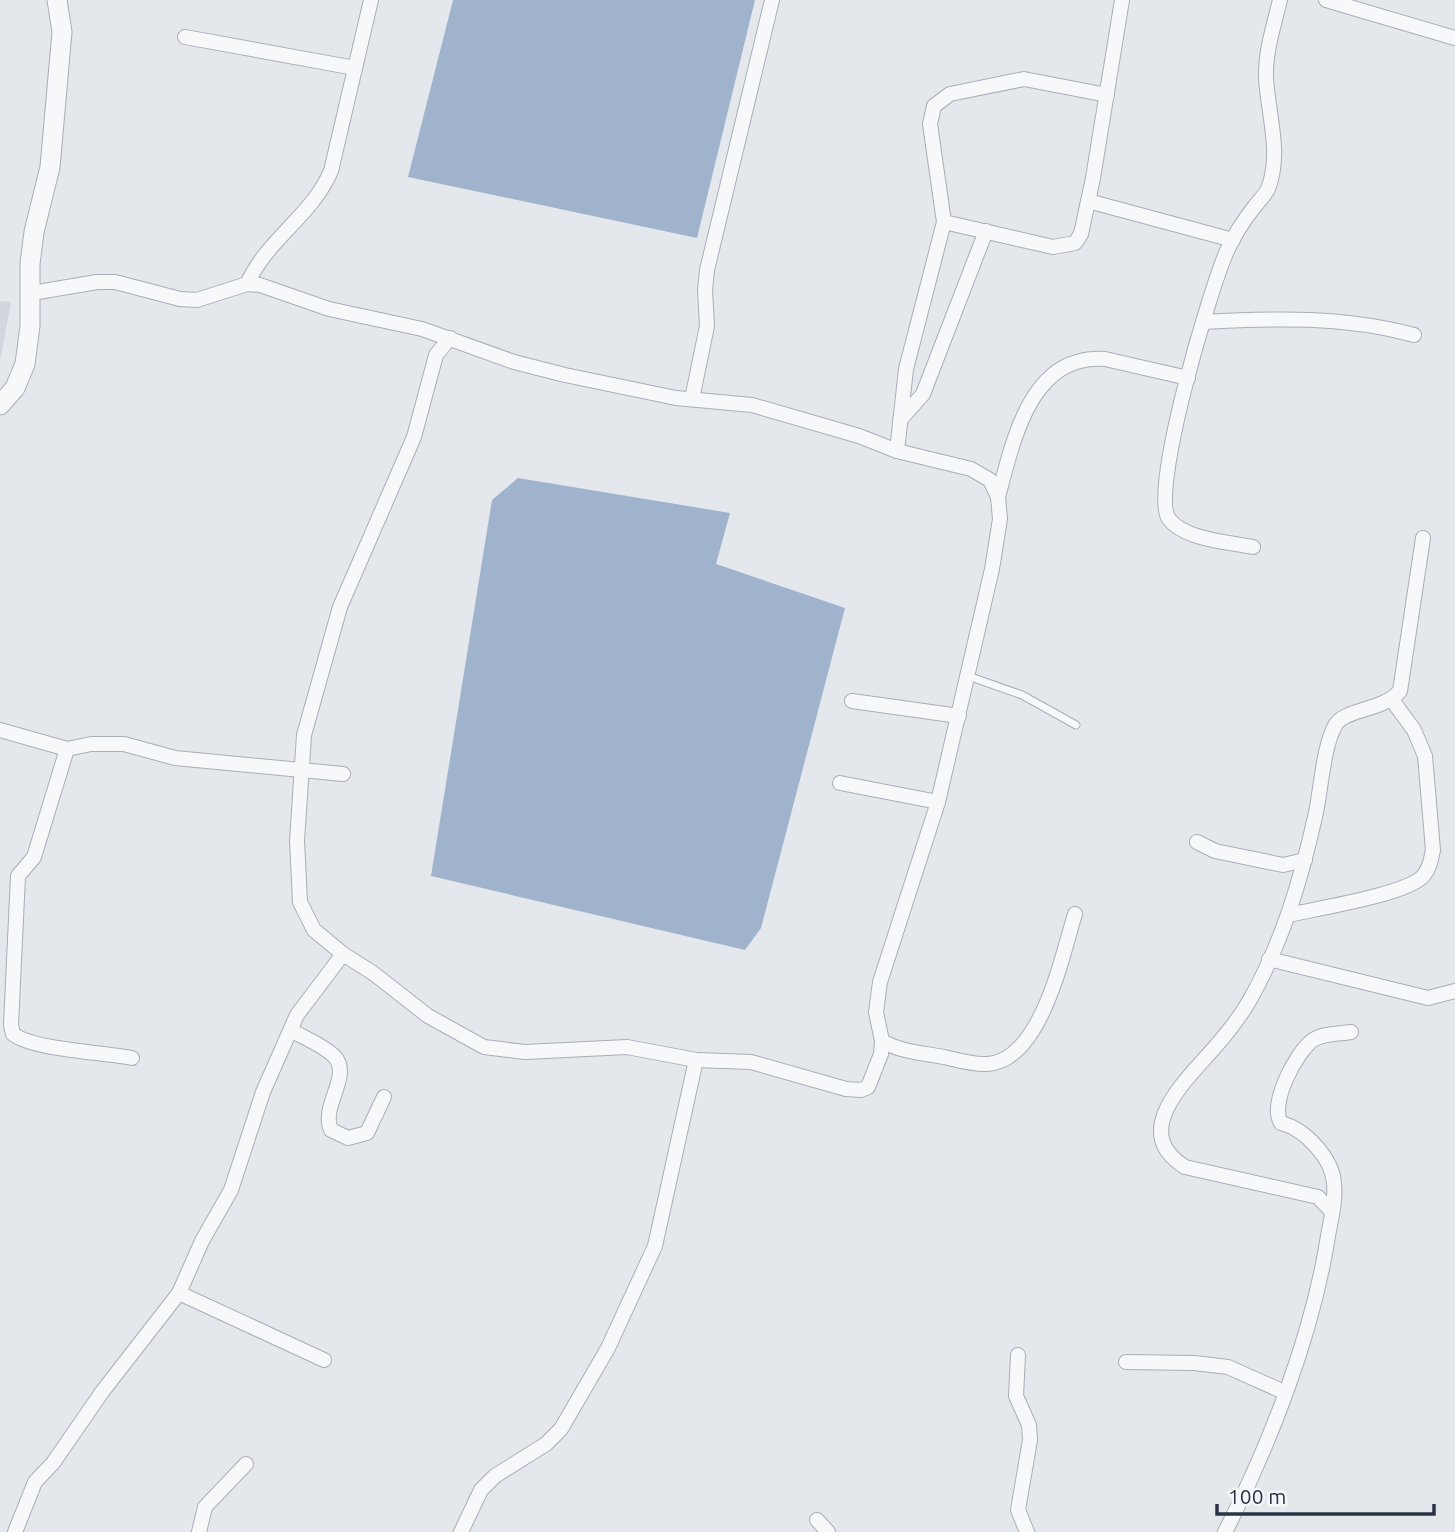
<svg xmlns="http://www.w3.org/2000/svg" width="1455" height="1532" viewBox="0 0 1455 1532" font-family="Ubuntu,sans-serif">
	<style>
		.built { fill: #d2d6de }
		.water { fill: #9fb4cc }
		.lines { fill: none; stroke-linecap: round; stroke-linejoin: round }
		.service-casing { stroke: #a9aeb7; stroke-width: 9 }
		.minor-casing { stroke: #a9aeb7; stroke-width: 16 }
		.tertiary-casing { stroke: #a9aeb7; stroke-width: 21 }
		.service { stroke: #f7f8fa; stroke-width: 7 }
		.minor { stroke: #f7f8fa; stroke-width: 14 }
		.tertiary { stroke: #f7f8fa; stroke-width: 19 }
	</style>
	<rect width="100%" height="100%" fill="#e4e7ec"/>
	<path class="built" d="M0,301L11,302L0,361Z"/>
	<g class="water">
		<path d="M453,0H755L697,238L408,177Z"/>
		<path d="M518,478L730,513L716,564L845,608L761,928L745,950L431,876L492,500Z"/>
	</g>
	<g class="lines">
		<g class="service-casing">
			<path id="service" d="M968,676L1022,695L1076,725"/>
		</g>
		<g class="minor-casing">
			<g id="minor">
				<path d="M1326,0L1455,38"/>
				<path d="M185,37L355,68"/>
				<path d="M1088,201L1233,240"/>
				<path d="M944,222L1053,247L1075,243L1081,234L1093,178L1122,0"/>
				<path d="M247,284C268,238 311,217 331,171L371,0"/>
				<path d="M1203,322C1275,318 1344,316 1414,335"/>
				<path d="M692,399L707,326L705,290L707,270L772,0"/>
				<path d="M900,420L923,394L986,231"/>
				<path d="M897,451L906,369L944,222L930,124L934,106L950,94L1024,79L1107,95"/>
				<path d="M998,497C1013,442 1030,353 1105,359L1188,378"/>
				<path d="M1253,547C1229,542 1185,540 1169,519C1149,493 1211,286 1227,251C1234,235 1244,220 1255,206C1259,201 1265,195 1268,189C1282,153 1268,115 1266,78C1265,52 1274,25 1280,0"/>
				<path d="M852,701L959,716"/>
				<path d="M0,730L67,749L91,744H124L175,758L343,774"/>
				<path d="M67,749L34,857L18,876L11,1025L13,1034C34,1050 103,1052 132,1058"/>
				<path d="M840,783L938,802"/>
				<path d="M1197,842L1215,851L1283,865L1305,860"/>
				<path d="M1288,915C1315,909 1410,894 1424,875C1430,868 1431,859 1433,850L1425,756L1414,730L1392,700"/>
				<path d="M343,954L314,930L300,902L297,841L304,735L340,607L414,437L436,355L450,338"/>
				<path d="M1269,959L1428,998L1455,991"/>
				<path d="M291,1030C304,1038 323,1045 334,1056C353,1075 320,1106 331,1130L348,1138L367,1133L384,1097"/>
				<path d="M882,1041C901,1052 923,1053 944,1057C957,1060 973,1065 987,1064C1041,1061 1062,956 1075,914"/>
				<path d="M1332,1212L1318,1197L1185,1167C1128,1131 1187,1080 1215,1047C1229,1031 1242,1015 1252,996C1283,940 1301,879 1315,817C1321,792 1323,745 1336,724C1346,709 1382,711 1400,691L1423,538"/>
				<path d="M179,1293L324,1360"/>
				<path d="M1018,1355L1016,1396L1029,1425L1030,1440L1018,1510L1027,1532"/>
				<path d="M1126,1362L1194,1363L1228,1367L1284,1392"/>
				<path d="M817,1520L828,1532"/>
				<path d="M15,1532L35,1482L53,1463L102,1392L179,1293L202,1241L231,1190L263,1092L297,1015L343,954L373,973L428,1016L484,1047L525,1052L627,1047L696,1060L751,1062L846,1089L861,1090L868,1087L881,1054L882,1041L876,1012L880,982L938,802L992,569L1000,519L998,497L990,480L971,469L897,451L859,436L752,405L676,398L565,375L514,362L422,329L329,309L260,285L247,284L197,300L180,299L115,282H97L32,293"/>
				<path d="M199,1532L205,1507L246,1464"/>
				<path d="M461,1532L481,1490L495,1476L546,1444L561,1429L608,1348L655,1246L696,1060"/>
				<path d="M1225,1532C1270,1445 1313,1333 1328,1236C1331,1219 1336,1201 1334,1183C1332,1158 1305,1129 1281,1123C1269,1104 1296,1052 1313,1040C1323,1033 1339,1034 1351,1032"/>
			</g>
		</g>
		<g class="tertiary-casing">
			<path id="tertiary" d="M0,405L15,388L25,364L30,326V264L34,232L50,167L62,32L57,0"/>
		</g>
		<use href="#service" class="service"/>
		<use href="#minor" class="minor"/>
		<use href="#tertiary" class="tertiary"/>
	</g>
	<path d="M1217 1504v10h217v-10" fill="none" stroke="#2b3445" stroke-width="3.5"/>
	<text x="1228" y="1504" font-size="21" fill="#2b3445" stroke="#f4f6f9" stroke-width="5" paint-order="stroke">100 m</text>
</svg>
